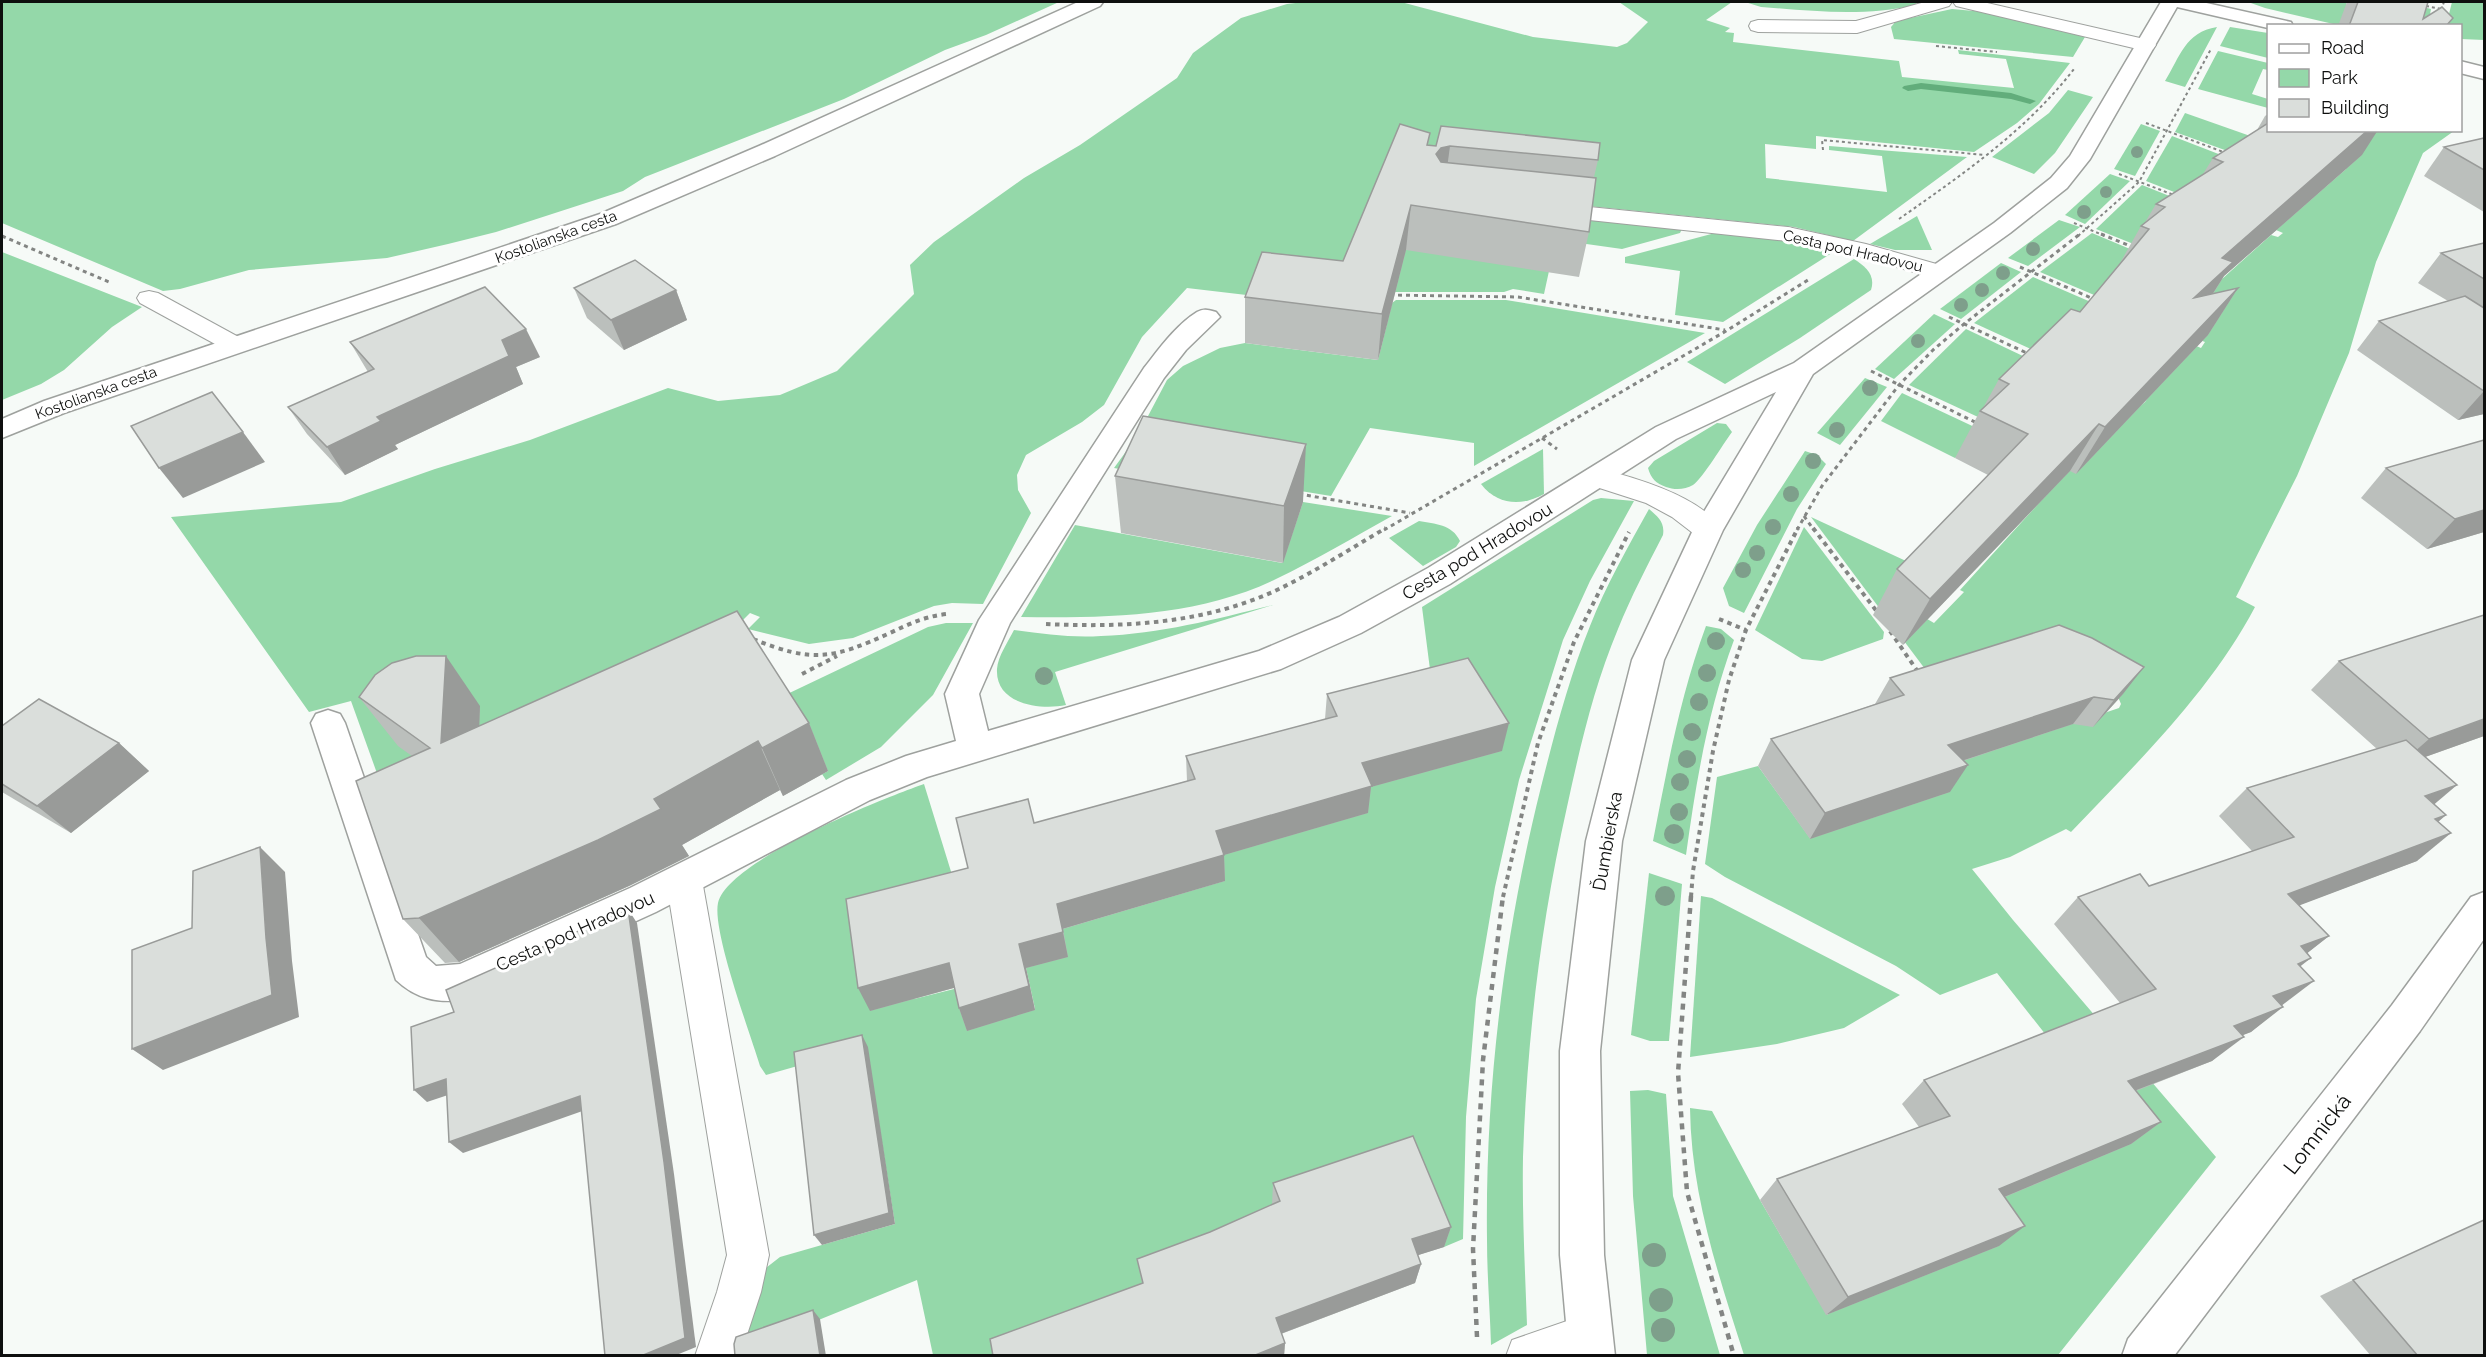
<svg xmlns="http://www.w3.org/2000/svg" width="2486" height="1357" viewBox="0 0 2486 1357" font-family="Raleway,sans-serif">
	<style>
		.green { fill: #94d8a9 }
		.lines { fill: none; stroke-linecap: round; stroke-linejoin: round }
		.stream { fill: #62ad7b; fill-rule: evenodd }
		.lane-casing { stroke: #9ea19e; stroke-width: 2 }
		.street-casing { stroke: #9ea19e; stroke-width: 3 }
		.secondary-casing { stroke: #9ea19e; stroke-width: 3 }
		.path-far3 { stroke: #838583; stroke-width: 2; stroke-dasharray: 3 3; stroke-linecap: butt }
		.path-far2 { stroke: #838583; stroke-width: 3; stroke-dasharray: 4 4; stroke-linecap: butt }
		.path-far1 { stroke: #838583; stroke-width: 4; stroke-dasharray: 4.5 4.5; stroke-linecap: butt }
		.path { stroke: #838583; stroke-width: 4.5; stroke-dasharray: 6 6; stroke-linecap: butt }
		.lane { fill: #fff; fill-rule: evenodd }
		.street { fill: #fff; fill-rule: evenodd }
		.secondary { fill: #fff; fill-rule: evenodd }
		.tree { fill: #7e9f8b }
		.wall { fill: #bbbfbc }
		.shaded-wall { fill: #999b99 }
		.building { fill: #dadedb; stroke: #999b99; stroke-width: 1.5 }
		.labels { text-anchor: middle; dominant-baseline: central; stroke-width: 6; stroke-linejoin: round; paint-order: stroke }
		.far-street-label { font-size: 15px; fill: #0e0f0e; stroke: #fff }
		.street-label { font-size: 18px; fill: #0e0f0e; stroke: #fff }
		.near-street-label { font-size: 21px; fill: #0e0f0e; stroke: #fff }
	</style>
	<rect width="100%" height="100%" fill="#f6faf7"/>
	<g class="green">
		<path d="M2,2H1059L986,35L945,50L844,99L645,177L623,191L496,232L448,244L387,258L249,270L180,289L163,291L2,223Z"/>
		<path d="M1304,2H1401L1533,37L1617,47L1627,43L1648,22L1619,2H1732L1706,20L1730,28L1725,32L1734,33L1733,42L1899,61L1902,77L2014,88L2006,59L1959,54L1958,50L2070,63L2039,104L2017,123L1974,152L1816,136V149L1765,144L1766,178L1887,192L1882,156L1829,150V146L1967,157L1853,241L1794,227L1588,206L1549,271L1544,294L1513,289L1504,292H1396L1297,287V301L1187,288L1142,337L1104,405L1082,422L1026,455L1017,475L1018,490L1031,513L983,604L952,603L934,606L853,638L809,644L748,629L760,617L750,613L734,629L479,728L476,714L415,758L397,829L351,701L309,712L171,517L341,502L435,469L530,440L668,388L718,401L780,395L837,371L914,294L910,265L934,242L1024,178L1080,145L1177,78L1193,53L1241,18L1287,4Z"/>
		<path d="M1745,2H1917L1916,5C1864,17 1813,11 1761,7Z"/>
		<path d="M2248,2H2347L2346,6H2419L2431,9L2428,25L2342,26L2265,8Z"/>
		<path d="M2452,2H2484V40L2461,39L2460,26H2446Z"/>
		<path d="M1952,9L1985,12L2085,37L2073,57L1894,39L1891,27L1896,21Z"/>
		<path d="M2217,27L2185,87L2165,81C2180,57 2185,32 2217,27Z"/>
		<path d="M2230,27L2268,33V58L2220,46Z"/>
		<path d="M2218,51L2268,63V70L2263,69L2252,94L2268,99V108L2198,89Z"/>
		<path d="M2068,90L2093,97L2055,153L2034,174L1992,157L2049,113Z"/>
		<path d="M2185,113L2273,144L2244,157L2175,132Z"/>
		<path d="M2141,124L2160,131L2135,176L2114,169Z"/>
		<path d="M2343,131H2454L2423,153L2376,262L2349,353L2297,476L2236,597L2255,607C2210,692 2137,763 2071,832L2066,829L2010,857L1972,869L2013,920L2216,1157L2058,1355H1744C1718,1274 1691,1194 1690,1108L1712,1111L1760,1200L1827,1315L1973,1210L2053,1044L1997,973L1940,995L1896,966L1725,877L1705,864L1717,777L1758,766L1810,838L1931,771L2119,708L2121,704L2116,692L1931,677L1811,517L1919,567L1890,597L1934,623L1964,592L1960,590L2130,403L2139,407L2145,402L2187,342L2201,348L2205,342L2192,337L2193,305L2271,235L2278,237L2283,233L2276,230L2346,169Z"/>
		<path d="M2172,136L2247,165L2192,199L2146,181Z"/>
		<path d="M2110,174L2130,181L2085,224L2065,215Z"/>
		<path d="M2142,185L2187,203L2136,245L2096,229Z"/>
		<path d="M1917,216L1932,250H1895L1870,244Z"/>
		<path d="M1575,219L1682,229L1680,233L1622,249L1558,240Z"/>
		<path d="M2059,220L2080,227L2028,266L2008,258Z"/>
		<path d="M1715,233L1789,241L1835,251L1723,322L1675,315L1680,271L1625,263V257Z"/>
		<path d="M2092,233L2130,249L2113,303L2040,272Z"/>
		<path d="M2,252L142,307L112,327L64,370L41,384L2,400Z"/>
		<path d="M1854,259C1865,266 1876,275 1871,290L1800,338L1725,384L1687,362Z"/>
		<path d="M2001,263L2021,272L1961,319L1940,309Z"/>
		<path d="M2033,277L2107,309L2055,360L1974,323Z"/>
		<path d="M1396,300H1506L1705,333L1474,466V443L1370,428L1331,496L1214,477L1210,485L1114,468L1138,435L1167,380L1183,366L1220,348L1245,343L1378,360L1392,303Z"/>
		<path d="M1934,314L1955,324L1894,379L1875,369Z"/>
		<path d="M1966,329L2048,368L1991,423L1909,385Z"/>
		<path d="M1865,378L1887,387L1840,445L1817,433Z"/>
		<path d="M1902,393L1983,431L1955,458L1881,421Z"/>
		<path d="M1717,423L1726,424L1732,432C1723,444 1703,478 1693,485C1685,490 1674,490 1666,487C1656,483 1651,479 1648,468L1654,461Z"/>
		<path d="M1543,449L1544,494C1523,506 1498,506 1481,484Z"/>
		<path d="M1805,451L1817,455L1826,464L1797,509L1744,613L1729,606L1723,588L1757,525Z"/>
		<path d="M1601,498L1634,501L1590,581L1563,640L1519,780L1495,887L1476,999L1466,1117L1463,1239L1444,1247L1408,1158L1272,1205L1147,1302L999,1355H933L917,1280L821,1319L743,1347L762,1271L780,1257L895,1224L872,1080L801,1065L766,1075L760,1066C750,1033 712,931 718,903C728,860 884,798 924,784L953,878L914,999L958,988L1035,1009L1026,968L1062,929L1224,881L1217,857L1359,790L1433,693L1422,607L1593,500Z"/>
		<path d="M1303,502L1392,516C1354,537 1316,560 1276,579C1197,617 1107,618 1021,617L1075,525L1282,563Z"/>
		<path d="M1649,509C1658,517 1665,522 1663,535C1647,566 1631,597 1618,629C1594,686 1580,747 1567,807C1541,922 1527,1039 1523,1157C1522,1213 1525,1269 1527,1325L1491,1345C1490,1310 1487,1275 1487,1240C1485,1088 1504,935 1541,787C1555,732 1569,678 1590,626C1606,585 1628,547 1649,509Z"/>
		<path d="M1419,521C1435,524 1452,524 1460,541L1456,547L1423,566L1389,538Z"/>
		<path d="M1804,527L1884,632L1883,639L1822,661L1802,659L1755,630Z"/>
		<path d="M1273,605L1055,672L1066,705C1041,710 995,705 997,669C998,656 1008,642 1014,630C1043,634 1072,638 1101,636C1160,634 1216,619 1273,605Z"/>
		<path d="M946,623H973L933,695L881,747L826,780L822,774L828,771L781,697L928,627Z"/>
		<path d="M1706,626L1721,629L1734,640C1708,710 1696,782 1686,855L1653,841C1667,769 1680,696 1706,626Z"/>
		<path d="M1649,873L1682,884L1669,1041H1650L1631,1035Z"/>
		<path d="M1701,896L1712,898L1900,995L1844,1028L1777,1044L1690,1057Z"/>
		<path d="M1648,1090L1666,1094L1673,1196L1720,1355H1647L1633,1196L1630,1091Z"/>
	</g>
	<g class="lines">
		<path class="stream" d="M1921,83L2011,93L2036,101L2030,104L2011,99L1921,89L1908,91L1902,88L1904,86Z"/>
		<g class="lane-casing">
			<g id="lane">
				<path d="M1925,2H1952L1949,6L1857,33L1758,32L1751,30L1749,26L1751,22L1758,20L1856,21Z"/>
				<path d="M1953,2H1983L2153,41L2156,45L2153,49L2146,51L1956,6Z"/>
				<path d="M1550,203L1788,227L1866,244L1947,267L1951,272L1947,277L1939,279L1854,255L1788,241L1542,215L1539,210L1542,205Z"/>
				<path d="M149,291L158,293L244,340L247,345L244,350L235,353L226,350L140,303L137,298L140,293Z"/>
				<path d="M1597,468C1633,477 1702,496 1722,530L1718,537L1708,540L1698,537L1672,517L1646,503L1587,484L1583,477L1587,470Z"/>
				<path d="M684,865L697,869L702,880L769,1255L761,1292L740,1356H695L717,1292L727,1255L666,880L671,869Z"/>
				<path d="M1590,1313L1606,1319L1612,1335L1606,1351L1594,1356H1506L1512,1340Z"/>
			</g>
		</g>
		<g class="street-casing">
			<g id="street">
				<path d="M2161,2H2202L2291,22L2293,26H2268V28L2177,7L2090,159L2067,188L2010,233L1813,374L1723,530L1664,660L1622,841L1600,1051L1604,1255L1615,1356H1569L1560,1255V1051L1586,841L1632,660L1693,530L1776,392L1676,439L1450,584L1361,633L1281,669L927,777L870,800L656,912L463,1000C437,1003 416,999 396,980L311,723L316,714L328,710L340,714L345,723L426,957L436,966L460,964L630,888L846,780L906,756L956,741L945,694L979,620L1144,368C1159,349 1176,325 1197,312C1204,308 1209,310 1216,312L1220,317L1186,350L1164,378L1010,623L979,694L988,731L1259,651L1339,617L1428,568L1656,427L1794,363L1994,223L2051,178L2070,156Z"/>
				<path d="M2460,61L2484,67V79L2460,73Z"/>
				<path d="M2484,892V939L2420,1031L2174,1356H2122L2128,1339L2392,1005L2471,897Z"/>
			</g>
		</g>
		<g class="secondary-casing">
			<path id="secondary" d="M1078,2H1103L1100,6L775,156L616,224L64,413L2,438V419L44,401L600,214L759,146Z"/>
		</g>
		<g class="path-far3">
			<path d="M2426,6L2441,9"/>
			<path d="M2441,10L2444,2"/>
			<path d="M1936,46L1997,52"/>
			<path d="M2146,123L2226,153"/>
			<path d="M1823,150L1822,140L1985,155"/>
			<path d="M2119,174L2174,195"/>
			<path d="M1899,219C1963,174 2026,131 2074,69"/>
			<path d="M2074,223L2105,236"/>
			<path d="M2078,236L2139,182L2211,49"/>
		</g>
		<g class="path-far2">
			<path d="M2101,234L2133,247"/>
			<path d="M2,236L109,282"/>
			<path d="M2020,267L2096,300"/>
			<path d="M1390,295L1518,297L1725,330"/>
			<path d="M1949,317L2029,354"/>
			<path d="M1871,371L1977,423"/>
			<path d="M1542,438L1557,449"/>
			<path d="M1299,494L1410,513"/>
			<path d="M1804,516L1814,530"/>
			<path d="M1384,530L1726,331L1808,280"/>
			<path d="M1797,530L1822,486L1899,385L1933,350L1964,324L2080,234"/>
		</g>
		<g class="path-far1">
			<path d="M1813,528L1878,613"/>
			<path d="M1719,619L1746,630"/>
			<path d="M1046,624C1130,628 1215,623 1291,583C1324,566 1355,546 1386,528"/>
			<path d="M1890,631L1918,672"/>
			<path d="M753,639C812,663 833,659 890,633C909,624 926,616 947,614"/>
			<path d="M802,674L837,656"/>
			<path d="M1503,897L1538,743L1574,642L1629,532"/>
			<path d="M1691,897L1693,871L1713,751L1729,680L1746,630L1798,528"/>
		</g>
		<g class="path">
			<path d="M1691,896L1678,1073L1687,1192L1734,1356"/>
			<path d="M1477,1337L1473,1249L1483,1060L1503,896"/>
		</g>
		<use href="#lane" class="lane"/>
		<use href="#street" class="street"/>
		<use href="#secondary" class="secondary"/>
	</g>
	<g class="tree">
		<circle cx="2137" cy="152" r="6"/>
		<circle cx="2106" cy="192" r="6"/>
		<circle cx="2084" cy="212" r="7"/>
		<circle cx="2033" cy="249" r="7"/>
		<circle cx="2003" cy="273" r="7"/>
		<circle cx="1982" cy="290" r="7"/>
		<circle cx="1961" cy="305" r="7"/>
		<circle cx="1918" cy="341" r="7"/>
		<circle cx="1870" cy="388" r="8"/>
		<circle cx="1837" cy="430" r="8"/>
		<circle cx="1813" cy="461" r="8"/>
		<circle cx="1791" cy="494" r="8"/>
		<circle cx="1773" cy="527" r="8"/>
		<circle cx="1757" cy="553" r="8"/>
		<circle cx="1743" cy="570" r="8"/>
		<circle cx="1716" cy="641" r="9"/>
		<circle cx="1707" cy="673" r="9"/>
		<circle cx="1044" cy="676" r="9"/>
		<circle cx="1699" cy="702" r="9"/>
		<circle cx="1692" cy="732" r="9"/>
		<circle cx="1687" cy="759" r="9"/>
		<circle cx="1680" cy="782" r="9"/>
		<circle cx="1679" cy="812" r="9"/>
		<circle cx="1674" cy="834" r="10"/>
		<circle cx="1665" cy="896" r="10"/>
		<circle cx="1654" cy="1255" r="12"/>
		<circle cx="1661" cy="1300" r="12"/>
		<circle cx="1663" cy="1330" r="12"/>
	</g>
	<g class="wall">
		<path d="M2347,2H2428L2423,19L2448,26H2338Z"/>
		<path d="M2268,114V130L2362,155L2224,276L2213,294L2238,288L2208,335L2076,474L2070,471L1903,645L1873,615L1897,569L1988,475L1955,458L1980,411L1983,408L1999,379L2080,312L2120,263L2141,226L2144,224L2156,204L2203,174L2213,158L2257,130L2265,116Z"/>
		<path d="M1441,126L1598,160L1594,177L1589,232L1579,277L1406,250L1378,360L1245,343V297L1343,261L1430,133L1428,145L1436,146Z"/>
		<path d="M2484,138V212L2424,176L2444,147Z"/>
		<path d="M2484,243V414L2458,420L2357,350L2379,321L2448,301L2418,283L2441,253Z"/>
		<path d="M574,288L676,290L687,320L624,350L587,318Z"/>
		<path d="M350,342L540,357L516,367L523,384L395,445L398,449L345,475L307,434L288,407L368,372Z"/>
		<path d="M2484,440V532L2427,549L2361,498L2386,468Z"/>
		<path d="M1115,476L1303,502L1283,563L1121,533Z"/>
		<path d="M2339,661L2484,736L2425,757L2434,804L2446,815L2438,822L2417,861L2299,905L2329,936L2307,953L2282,1006L2251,1032L2242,1035L2212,1061L2136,1091L2161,1122L2131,1144L2005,1197L1999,1246L1826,1315L1760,1200L1777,1179L1919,1127L1902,1104L1924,1080L2120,1003L2054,924L2078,897L2149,886L2252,851L2219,816L2247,788L2377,749L2311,690Z"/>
		<path d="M1890,678L2123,694L2093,727L2073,724L1963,761L1950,792L1810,839L1758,766L1771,739L1875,704Z"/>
		<path d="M1327,694L1502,751L1371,787L1368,813L1224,855L1225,881L1063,929L1068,957L1026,968L1035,1010L967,1031L959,1008L954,988L870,1011L968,868L1034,823L1187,781L1186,756L1325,719Z"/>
		<path d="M359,697L480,706L479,726L809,723L828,771L783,796L780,790L682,845L689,856L629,886L459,962L445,963L403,919L412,756L398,746Z"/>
		<path d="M2,726L119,743L149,771L71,833L2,792Z"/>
		<path d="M1273,1183L1451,1227L1444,1247L1418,1255L1421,1264L1415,1283L1281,1334L1285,1343L1284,1356H993L1142,1283L1137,1259L1210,1232L1272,1205Z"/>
		<path d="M2353,1280L2484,1356H2371L2320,1296Z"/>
	</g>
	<g class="shaded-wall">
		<path d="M2368,130H2378L2362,155L2224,276L2203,309L2194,298L2222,258Z"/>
		<path d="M1450,146L1444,191L1436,154L1441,148Z"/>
		<path d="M1411,205L1406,250L1378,360L1382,314Z"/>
		<path d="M2238,288L2208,335L2076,474L2105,427Z"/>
		<path d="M676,290L687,320L624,350L611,320Z"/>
		<path d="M526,329L540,357L516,367L523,384L395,445L398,449L345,475L327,447L502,340Z"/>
		<path d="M2484,391V414L2458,420Z"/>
		<path d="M2099,424L2070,471L1903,645L1930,599Z"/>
		<path d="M243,432L265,462L183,498L159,468Z"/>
		<path d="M1306,444L1303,502L1283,563L1284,506Z"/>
		<path d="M2484,510V532L2427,549L2455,519Z"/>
		<path d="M446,656L480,706L477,791L441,743Z"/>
		<path d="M2144,667L2123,694L2093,727L2114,700Z"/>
		<path d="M2094,697L2073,724L1931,771L1948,745Z"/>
		<path d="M2484,719V736L2397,767L2429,739Z"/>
		<path d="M809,723L828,771L783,796L762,748Z"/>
		<path d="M1509,723L1502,751L1371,787L1368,813L1224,855L1225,881L1062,929L1057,904L1362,763Z"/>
		<path d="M758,741L780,790L682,845L689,856L629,886L459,962L419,918L654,799Z"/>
		<path d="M119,743L149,771L71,833L37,806Z"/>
		<path d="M1968,765L1950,792L1810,839L1825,813Z"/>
		<path d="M2457,785L2424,813L2425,796Z"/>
		<path d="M2446,815L2413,843L2435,819Z"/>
		<path d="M2451,833L2417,861L2258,921L2288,894Z"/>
		<path d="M260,847L285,872L292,961L299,1017L163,1070L132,1049L266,938Z"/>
		<path d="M628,909L637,923L674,1174L696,1347L674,1356H641Z"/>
		<path d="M1063,932L1068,957L1026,968L1035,1010L967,1031L959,1008L1019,944Z"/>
		<path d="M2329,936L2296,962L2301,946Z"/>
		<path d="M2311,958L2279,983L2298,964Z"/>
		<path d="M949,963L957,987L870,1011L858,988Z"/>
		<path d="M2314,981L2281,1006L2273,996Z"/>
		<path d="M2283,1007L2251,1032L2203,1051L2234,1026Z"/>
		<path d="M862,1035L868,1047L895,1224L822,1245L814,1235Z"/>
		<path d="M2244,1037L2212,1061L2100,1104L2128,1081Z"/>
		<path d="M446,1079L460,1091L427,1102L414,1090Z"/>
		<path d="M580,1096L591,1108L463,1153L449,1142Z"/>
		<path d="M2161,1122L2131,1144L1973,1210L1999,1189Z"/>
		<path d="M2025,1226L1999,1246L1826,1315L1848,1297Z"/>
		<path d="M1451,1227L1444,1247L1406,1259L1412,1239Z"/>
		<path d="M1421,1264L1415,1283L1275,1336L1276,1318Z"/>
		<path d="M813,1310L820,1319L826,1356H820Z"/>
		<path d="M1285,1343L1284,1356H1253Z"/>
	</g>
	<g class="building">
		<path d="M2358,2H2428L2423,19L2442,7L2453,18L2446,26H2349Z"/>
		<path d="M2268,123V130H2368L2222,258L2233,262L2194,298L2238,288L2105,427L2099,424L1930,599L1897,569L2028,434L1980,411L2009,384L1999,379L2071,309L2080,312L2149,229L2141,226L2165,207L2156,204L2223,162L2213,158Z"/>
		<path d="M1400,124L1430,133L1427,145L1436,146L1441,126L1600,143L1598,160L1450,146L1441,148L1436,154L1441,162L1596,178L1589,232L1411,205L1382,314L1245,297L1262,252L1343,261Z"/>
		<path d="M2484,138V170L2444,147Z"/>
		<path d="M2484,243V279L2441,253Z"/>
		<path d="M635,260L676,290L611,320L574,288Z"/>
		<path d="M485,287L526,329L502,340L509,356L377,417L381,421L327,447L288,407L374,369L350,342Z"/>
		<path d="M2465,296L2484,308V391L2379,321Z"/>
		<path d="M212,392L243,432L159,468L131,426Z"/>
		<path d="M1143,416L1306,444L1284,506L1115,476Z"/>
		<path d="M2484,440V510L2455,519L2386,468Z"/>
		<path d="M737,611L809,723L762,748L758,741L654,799L661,809L598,840L419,918L403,919L356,781L430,748L359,697L375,675L392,663L416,656H446L441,743Z"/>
		<path d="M2484,615V719L2429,739L2339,661Z"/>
		<path d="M2059,625L2092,638L2144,667L2114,700L2094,697L1948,745L1968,765L1825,813L1771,739L1904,695L1890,678Z"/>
		<path d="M1468,658L1509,723L1362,763L1372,786L1216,831L1224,855L1057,904L1063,932L1019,944L1029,986L959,1008L949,963L858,988L846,899L968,868L956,818L1028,799L1034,823L1195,779L1186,756L1337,716L1327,694Z"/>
		<path d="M39,699L119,743L37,806L2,784V726Z"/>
		<path d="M2406,740L2457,785L2425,796L2446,815L2435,819L2451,833L2288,894L2329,936L2301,946L2311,958L2298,964L2314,981L2273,996L2283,1007L2234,1026L2244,1037L2128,1081L2161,1122L1999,1189L2025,1226L1848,1297L1777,1179L1950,1116L1924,1080L2156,989L2078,897L2140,874L2149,886L2294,837L2247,788Z"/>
		<path d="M260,847L266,938L272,995L132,1049V950L192,928L193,871Z"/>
		<path d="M628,909L664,1162L685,1338L641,1356H605L580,1096L449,1142L446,1079L414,1090L411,1027L454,1012L446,990Z"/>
		<path d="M862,1035L889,1213L814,1235L794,1052Z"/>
		<path d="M1413,1136L1451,1227L1412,1239L1421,1264L1276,1318L1285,1343L1253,1356H993L990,1339L1143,1283L1137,1259L1210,1232L1280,1201L1273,1183Z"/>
		<path d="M2484,1220V1356H2418L2353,1280Z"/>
		<path d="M813,1310L820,1356H735L734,1344L736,1337Z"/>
	</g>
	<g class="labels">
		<g class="far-street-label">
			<text transform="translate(556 237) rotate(-20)">Kostolianska cesta</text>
			<text transform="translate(1853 251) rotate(13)">Cesta pod Hradovou</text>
			<text transform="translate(96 393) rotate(-20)">Kostolianska cesta</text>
		</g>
		<g class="street-label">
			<text transform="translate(1477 551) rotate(-31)">Cesta pod Hradovou</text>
			<text transform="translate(1607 841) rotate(-80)">Ďumbierska</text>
			<text transform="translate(575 931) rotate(-24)">Cesta pod Hradovou</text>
		</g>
		<g class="near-street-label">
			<text transform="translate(2317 1134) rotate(-52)">Lomnická</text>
		</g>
	</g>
	<rect width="2486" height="1357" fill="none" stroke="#0e0f0e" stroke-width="6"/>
	<rect x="2267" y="24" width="195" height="108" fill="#ffffff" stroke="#9f9f9f" stroke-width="1.5"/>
	<rect x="2279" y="44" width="30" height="9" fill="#ffffff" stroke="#9f9f9f" stroke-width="1.5"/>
	<text x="2321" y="54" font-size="18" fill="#0e0f0e">Road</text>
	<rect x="2279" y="69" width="30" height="18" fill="#94d8a9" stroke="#9f9f9f" stroke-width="1.5"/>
	<text x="2321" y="84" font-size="18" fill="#0e0f0e">Park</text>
	<rect x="2279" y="99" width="30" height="18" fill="#dadedb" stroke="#9f9f9f" stroke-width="1.5"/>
	<text x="2321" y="114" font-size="18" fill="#0e0f0e">Building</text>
</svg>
